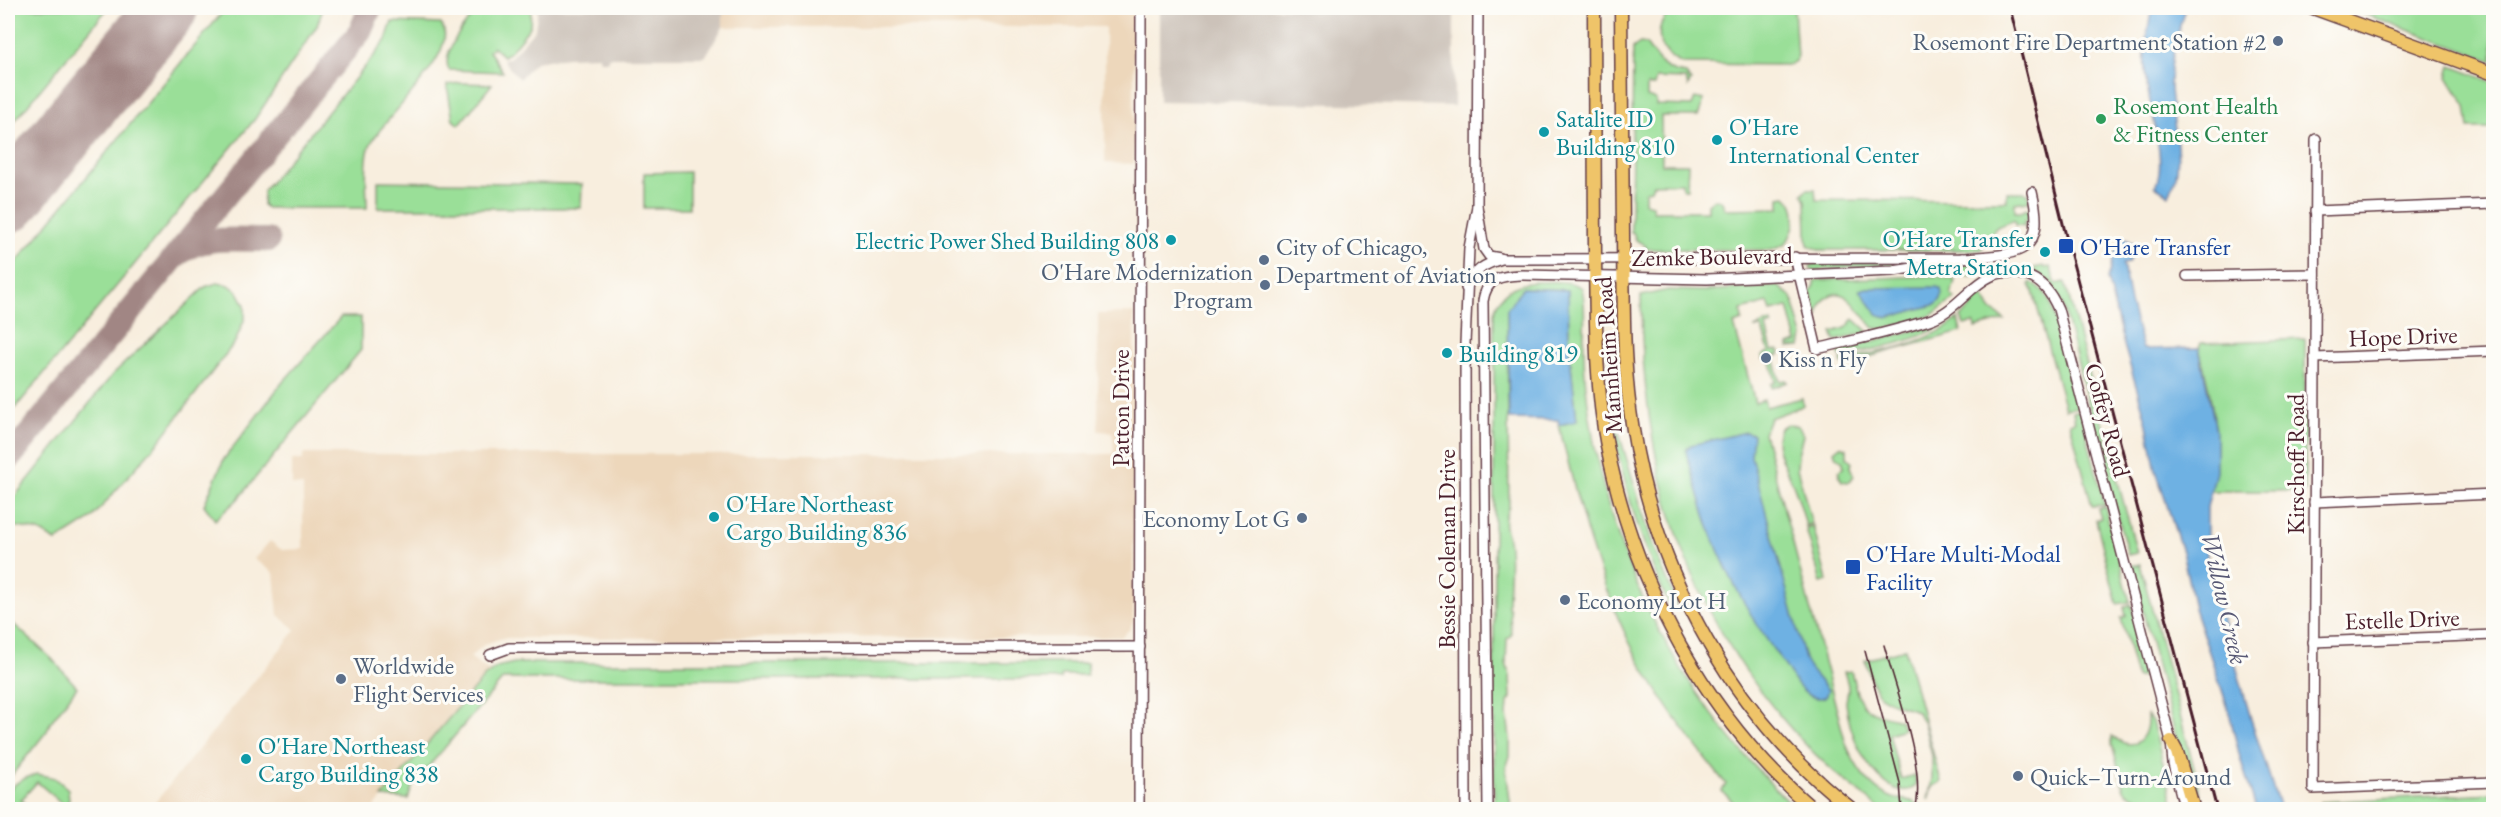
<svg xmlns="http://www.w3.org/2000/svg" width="2501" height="817" viewBox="0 0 2501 817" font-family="'EB Garamond',serif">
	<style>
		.built { fill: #edd7bb }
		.industrial { fill: #ccc2b9 }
		.green { fill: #9adf98; stroke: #727f62; stroke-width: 1.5 }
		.water { fill: #6eb1e3; stroke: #5c6887; stroke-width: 1.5 }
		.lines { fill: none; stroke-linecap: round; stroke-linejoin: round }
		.taxiway { stroke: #a18684; stroke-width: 24 }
		.runway { stroke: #a18684; stroke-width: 62 }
		.minor-casing { stroke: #643e46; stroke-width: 12 }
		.major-casing { stroke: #643e46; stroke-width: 15 }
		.minor { stroke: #fff; stroke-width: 9 }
		.major { stroke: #efc469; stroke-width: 12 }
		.tram { stroke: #4a1f2b; stroke-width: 1.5 }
		.rail { stroke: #4a1f2b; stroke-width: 3 }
		.service-dot { fill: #5c6f8a; stroke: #fdfcf7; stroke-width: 2 }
		.leisure-dot { fill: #2e9e5b; stroke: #fdfcf7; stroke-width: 2 }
		.culture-dot { fill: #0f9aa8; stroke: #fdfcf7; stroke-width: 2 }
		.transit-dot { fill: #1a4fb4; stroke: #fdfcf7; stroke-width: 2 }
		.labels { text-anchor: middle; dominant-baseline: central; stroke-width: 6; stroke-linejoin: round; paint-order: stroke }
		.service-label { font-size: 24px; fill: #4e5e75; stroke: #fdfcf7; text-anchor: start }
		.leisure-label { font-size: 24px; fill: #27864d; stroke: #fdfcf7; text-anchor: start }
		.culture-label { font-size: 24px; fill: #0d838f; stroke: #fdfcf7; text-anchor: start }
		.transit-label { font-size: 24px; fill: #164399; stroke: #fdfcf7; text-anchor: start }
		.street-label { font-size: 24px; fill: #4a1f2b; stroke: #fdfcf7 }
		.water-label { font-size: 26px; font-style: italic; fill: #585975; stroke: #fdfcf7 }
	</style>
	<rect width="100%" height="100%" fill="#fdfcf7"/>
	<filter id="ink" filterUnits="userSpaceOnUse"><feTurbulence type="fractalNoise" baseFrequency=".0167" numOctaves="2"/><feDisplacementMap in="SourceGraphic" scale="12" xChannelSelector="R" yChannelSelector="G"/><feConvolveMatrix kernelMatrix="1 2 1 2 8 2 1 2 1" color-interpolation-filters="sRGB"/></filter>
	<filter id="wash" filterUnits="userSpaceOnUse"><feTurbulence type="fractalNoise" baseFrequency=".008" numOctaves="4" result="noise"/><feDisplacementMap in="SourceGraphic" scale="24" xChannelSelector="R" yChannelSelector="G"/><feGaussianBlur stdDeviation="1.35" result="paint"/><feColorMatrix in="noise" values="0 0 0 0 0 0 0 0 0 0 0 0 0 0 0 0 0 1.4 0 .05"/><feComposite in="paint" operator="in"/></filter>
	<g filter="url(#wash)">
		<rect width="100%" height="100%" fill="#f8eede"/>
		<g class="built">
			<path d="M723,8H1134V164L1105,163V27H723Z"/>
			<path d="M1134,313L1133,621L1129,630L1121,637L503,638L485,644L470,657L490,672L373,809L149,810L296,630L278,615L274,573L254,559L270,541L282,550L303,549V486L292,485V460H303V454H1114L1113,432L1098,431V314Z"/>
		</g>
		<g class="industrial">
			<path d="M538,8H723V27L705,57H608V61H600L599,56L567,57L535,62L519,79L503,60L511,57L535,29Z"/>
			<path d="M1159,8H1454V106L1159,101Z"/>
		</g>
		<g class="green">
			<path d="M8,8H108L8,129Z"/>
			<path d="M226,8H323L317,26L255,119L8,417V272Z"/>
			<path d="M395,8H455L430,15L395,13Z"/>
			<path d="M480,8H531L530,27L510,52L503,56L493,47L489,51L503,72L449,70C440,53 467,20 480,8Z"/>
			<path d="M1677,8H1794L1797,58L1794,63L1789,65L1682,64C1656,53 1650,22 1677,8Z"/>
			<path d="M2347,8H2493V61Z"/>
			<path d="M392,22L441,24C463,53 378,121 369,148C364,166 367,190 367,208H266L263,205V191L373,57L386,40Z"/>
			<path d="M1640,43L1646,44C1657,60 1666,73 1686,74L1691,81L1688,86L1686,79L1656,78L1654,86H1647V97L1656,100V105L1692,106L1695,98L1704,100L1698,116H1661L1662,164H1688L1687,189H1683L1682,183L1653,184L1651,189L1645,192V203L1652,205L1653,211H1708V204L1713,200H1721L1725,209L1780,208V197L1786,196C1801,209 1795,229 1786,244L1772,250L1645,249L1646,246L1636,240L1633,232H1631L1633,48Z"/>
			<path d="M2451,66L2493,82V130L2489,128H2469L2466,106L2448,77Z"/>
			<path d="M459,83L492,84L459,125L453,120L447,85Z"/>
			<path d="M689,172V208H644V173Z"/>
			<path d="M378,181L582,184L581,208H378Z"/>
			<path d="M1807,189H1815L1816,200L2007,201V192H2024L2028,194L2029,201L2015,203V212H2021L2027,209L2031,211V220H2024L2025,226H2029L2015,225V220L1997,227L1985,241L1979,242V245L1984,246L1980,250H1818L1808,245L1807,240L1806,201L1803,194Z"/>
			<path d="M1819,262H1915V263L1814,270L1810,268L1811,265Z"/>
			<path d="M1976,263L1986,266L1981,269L1980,266L1969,268L1970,274H1974L1969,277L1954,270L1940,268Z"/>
			<path d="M2044,266L2045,268L2050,267L2056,284L2065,282L2137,553L2128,555L2062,303L2050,282L2033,271L2034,268Z"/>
			<path d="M1936,276L1955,280L1951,295L1955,299L1930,316L1883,329L1874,328C1867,321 1854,302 1848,298C1831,286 1819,302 1818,317L1810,292L1814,287V281L1817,280Z"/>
			<path d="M1535,282C1551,282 1569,279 1582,288C1587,308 1583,331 1584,351C1584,376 1587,400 1591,424C1613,574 1687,705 1796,809H1740L1722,791L1726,784C1693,744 1662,703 1637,657C1598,584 1578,505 1559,425L1577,421L1569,346L1568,290L1523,288L1507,309L1509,507C1499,526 1509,532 1509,548C1511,567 1508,586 1508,606L1510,610L1511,635L1507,639L1506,663L1510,676L1511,698L1508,702L1507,715L1510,738V756L1506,768L1511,809L1494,810V313C1499,292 1514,284 1535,282Z"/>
			<path d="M2031,282L2044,292L2051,304L2079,407L2065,409L2032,288L2029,285Z"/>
			<path d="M217,283L229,285L238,292L245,305V318L235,342L161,439L91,519L56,541L39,531L8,525V505L113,374L205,287Z"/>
			<path d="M1778,286L1792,297L1803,336L1801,347L1789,348V345L1797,342L1788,307L1771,311L1768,303L1741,310L1742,321L1734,324L1755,403L1764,400L1766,407L1802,398L1803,405L1800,407L1770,418L1764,433L1845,741C1853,763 1869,790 1893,798C1905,801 1914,798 1921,809C1910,809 1891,813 1881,809C1875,806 1868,799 1863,795C1842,779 1823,763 1805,744C1685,617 1641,468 1641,296L1668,290L1705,291Z"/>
			<path d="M1978,291L1992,310L2005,320L1975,328L1974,323L1964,325L1961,317L1973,306L1968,299Z"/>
			<path d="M1962,304L1965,308C1931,341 1884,346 1840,357L1838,350L1928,327L1945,318Z"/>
			<path d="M341,317H361V350L237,500L215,520L204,505L224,459L282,383Z"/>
			<path d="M1854,319L1868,332L1835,341L1832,332L1846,328Z"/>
			<path d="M1958,319L1961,332L1842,364L1841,360C1879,352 1927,345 1958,319Z"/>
			<path d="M1771,322L1772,325L1766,327L1772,351L1778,350L1780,352L1779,355L1774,357L1780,381L1786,380L1788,382L1772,388L1771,384L1776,382L1770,358L1763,359L1762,356L1769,352L1762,328H1754Z"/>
			<path d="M2305,339V491H2211C2223,443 2211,395 2199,348L2201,343Z"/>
			<path d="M2080,410L2105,505L2092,506L2070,423L2075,421L2073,412Z"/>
			<path d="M1614,417L1653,546L1677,604L1670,607C1641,546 1623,484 1611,418Z"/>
			<path d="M1787,424L1798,426L1803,435L1798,455L1797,468L1812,524L1806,526C1802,511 1798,495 1792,482C1785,467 1771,444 1780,428Z"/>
			<path d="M1840,446L1847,449V457L1852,462L1850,467L1854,476L1848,482L1842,481L1839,476V471L1844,467L1842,460L1836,457L1834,451Z"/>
			<path d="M2105,507L2130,602L2117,604L2096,520L2101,518L2098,509Z"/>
			<path d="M1813,526L1827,581L1821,583L1806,528Z"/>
			<path d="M2140,564L2205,809H2198L2187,779L2131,566Z"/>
			<path d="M2131,604L2151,682L2144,677H2136L2121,618L2126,616L2124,607Z"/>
			<path d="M8,619L52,659L77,687L50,723L47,731L8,780Z"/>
			<path d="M1905,649L1941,782L1932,787L1928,800L1932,778V756L1924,724L1917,711C1878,698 1877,701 1865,660Z"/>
			<path d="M514,663H1087V675H1062L1061,679H503L413,785L408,799L382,797L484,677L497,667Z"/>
			<path d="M1851,671C1861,710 1861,710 1900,720L1903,729L1889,734L1901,779L1915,775L1916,786C1907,793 1896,791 1887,784C1863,766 1849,732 1846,703C1846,699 1848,693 1848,690C1849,685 1846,678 1844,672Z"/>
			<path d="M2147,715L2152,721L2175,809C2160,810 2142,799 2127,793L2124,790L2112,744V736C2116,738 2120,742 2124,743C2143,748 2148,729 2147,715Z"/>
			<path d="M37,774L55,778L68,789L69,800L65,806L37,782L21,800L31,809H15L12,807L8,809C8,805 6,798 8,794C11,783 27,777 37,774Z"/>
			<path d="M2493,793V809H2321L2320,802Z"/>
		</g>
		<g class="water">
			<path d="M2152,8H2185C2178,33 2170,58 2170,85C2170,121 2188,161 2169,195L2155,186C2169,162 2147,101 2145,72C2143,51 2148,28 2152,8Z"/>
			<path d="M2124,238L2138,246L2128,263L2123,264L2130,303L2143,349L2199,348L2216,430V472L2207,507V563L2251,719L2280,809H2256L2240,758L2228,708L2194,608L2183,555L2156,471L2146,420L2124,345L2107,279L2116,249Z"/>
			<path d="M1937,287L1941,289C1943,296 1942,299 1937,304L1887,318L1877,314L1860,290L1867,288Z"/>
			<path d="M1523,288L1568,290L1569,346L1577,421L1559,425L1558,420L1509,419L1507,309Z"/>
			<path d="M1746,432L1753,434L1751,456L1805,659L1810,669L1828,690L1825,697C1804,703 1794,679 1783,663C1754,623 1730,582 1712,535C1702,509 1696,482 1687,456L1686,450L1691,445Z"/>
		</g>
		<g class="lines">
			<g class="taxiway">
				<path d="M180,253C204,234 240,241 268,240"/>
				<path d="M8,460L360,32L370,8"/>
			</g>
			<path class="runway" d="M8,202L167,8"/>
		</g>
	</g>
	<g filter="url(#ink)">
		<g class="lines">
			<g class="minor-casing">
				<g id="minor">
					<path d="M1478,8L1477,206L1484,249L1489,256L1500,258"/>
					<path d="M2316,139L2313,789L2494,782"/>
					<path d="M2315,211L2494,204"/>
					<path d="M1795,257L1817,349C1854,340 1892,332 1929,320C1966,308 1980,261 2024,275C2042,280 2051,293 2058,309L2171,741L2173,764L2185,810"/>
					<path d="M2187,276L2315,274"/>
					<path d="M1466,288C1475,270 1484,264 1502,259L1962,258C2015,254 2048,258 2032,192"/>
					<path d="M2315,358L2494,351"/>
					<path d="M2314,502L2494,494"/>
					<path d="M2313,642L2494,635"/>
					<path d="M490,655L509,648L1140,647"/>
					<path d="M1139,810L1141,8"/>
					<path d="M1466,810L1465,344L1469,248L1477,206"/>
					<path d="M1488,810L1483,301C1487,276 1502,276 1523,275L1707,279L1893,271L1946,263L1962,258"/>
				</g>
			</g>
			<g class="major-casing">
				<g id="major">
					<path d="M1594,8C1595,91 1594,174 1595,257C1596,320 1595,384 1607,446C1634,585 1707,718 1814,810"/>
					<path d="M1621,8C1622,83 1622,159 1623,235C1624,300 1622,365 1633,430C1656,577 1734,718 1853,810"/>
					<path d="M2313,8L2494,74"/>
					<path d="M2171,741L2177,752L2194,810"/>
				</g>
			</g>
			<use href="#minor" class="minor"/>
			<use href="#major" class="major"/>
			<g class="tram">
				<path d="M1884,645C1895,686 1927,770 1915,810"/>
				<path d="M1865,651L1900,783L1902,810"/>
			</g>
			<path class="rail" d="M2010,8L2069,248L2217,810"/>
		</g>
	</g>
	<g class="service-dot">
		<circle cx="2278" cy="41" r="6"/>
		<circle cx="1264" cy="260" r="6"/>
		<circle cx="1265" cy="285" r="6"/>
		<circle cx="1766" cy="358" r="6"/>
		<circle cx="1302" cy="518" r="6"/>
		<circle cx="1565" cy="600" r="6"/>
		<circle cx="341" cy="679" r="6"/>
		<circle cx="2018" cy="776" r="6"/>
	</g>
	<circle class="leisure-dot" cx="2101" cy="119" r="6"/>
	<g class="culture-dot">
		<circle cx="1544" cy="132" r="6"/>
		<circle cx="1717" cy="140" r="6"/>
		<circle cx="1171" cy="240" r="6"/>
		<circle cx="2045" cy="252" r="6"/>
		<circle cx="1447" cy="353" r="6"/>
		<circle cx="714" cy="517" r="6"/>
		<circle cx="246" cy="759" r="6"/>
	</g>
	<g class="transit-dot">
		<rect x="2058" y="238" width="16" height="16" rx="3"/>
		<rect x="1845" y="559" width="16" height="16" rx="3"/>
	</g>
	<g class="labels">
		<g class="service-label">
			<text x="2266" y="41" text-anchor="end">Rosemont Fire Department Station #2</text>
			<text x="1276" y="246">City of Chicago,<tspan x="1276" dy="28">Department of Aviation</tspan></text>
			<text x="1253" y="271" text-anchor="end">O'Hare Modernization<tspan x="1253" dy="28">Program</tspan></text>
			<text x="1778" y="358">Kiss n Fly</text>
			<text x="1290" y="518" text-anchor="end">Economy Lot G</text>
			<text x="1577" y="600">Economy Lot H</text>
			<text x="353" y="665">Worldwide<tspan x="353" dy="28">Flight Services</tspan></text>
			<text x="2030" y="776">Quick–Turn-Around</text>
		</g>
		<g class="leisure-label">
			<text x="2113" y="105">Rosemont Health<tspan x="2113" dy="28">&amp; Fitness Center</tspan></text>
		</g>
		<g class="culture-label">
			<text x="1556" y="118">Satalite ID<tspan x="1556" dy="28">Building 810</tspan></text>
			<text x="1729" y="126">O'Hare<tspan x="1729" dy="28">International Center</tspan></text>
			<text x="2033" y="238" text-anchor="end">O'Hare Transfer<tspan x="2033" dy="28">Metra Station</tspan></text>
			<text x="1159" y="240" text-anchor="end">Electric Power Shed Building 808</text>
			<text x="1459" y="353">Building 819</text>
			<text x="726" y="503">O'Hare Northeast<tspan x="726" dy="28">Cargo Building 836</tspan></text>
			<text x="258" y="745">O'Hare Northeast<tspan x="258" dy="28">Cargo Building 838</tspan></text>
		</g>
		<g class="transit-label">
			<text x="2080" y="246">O'Hare Transfer</text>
			<text x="1866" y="553">O'Hare Multi-Modal<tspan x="1866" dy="28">Facility</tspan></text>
		</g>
		<g class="street-label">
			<text transform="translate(1712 256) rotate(-1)">Zemke Boulevard</text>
			<text transform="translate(2403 336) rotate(-2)">Hope Drive</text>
			<text transform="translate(1608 355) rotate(-94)">Mannheim Road</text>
			<text transform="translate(1120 408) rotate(-90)">Patton Drive</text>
			<text transform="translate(2108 420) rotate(75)">Coffey Road</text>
			<text transform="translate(2295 464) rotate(-90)">Kirschoff Road</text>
			<text transform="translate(1446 549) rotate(-90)">Bessie Coleman Drive</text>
			<text transform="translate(2402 619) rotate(-2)">Estelle Drive</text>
		</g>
		<g class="water-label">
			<text transform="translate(2225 598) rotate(77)">Willow Creek</text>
		</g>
	</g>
	<rect width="2501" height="817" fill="none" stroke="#fdfcf7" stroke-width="30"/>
</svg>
